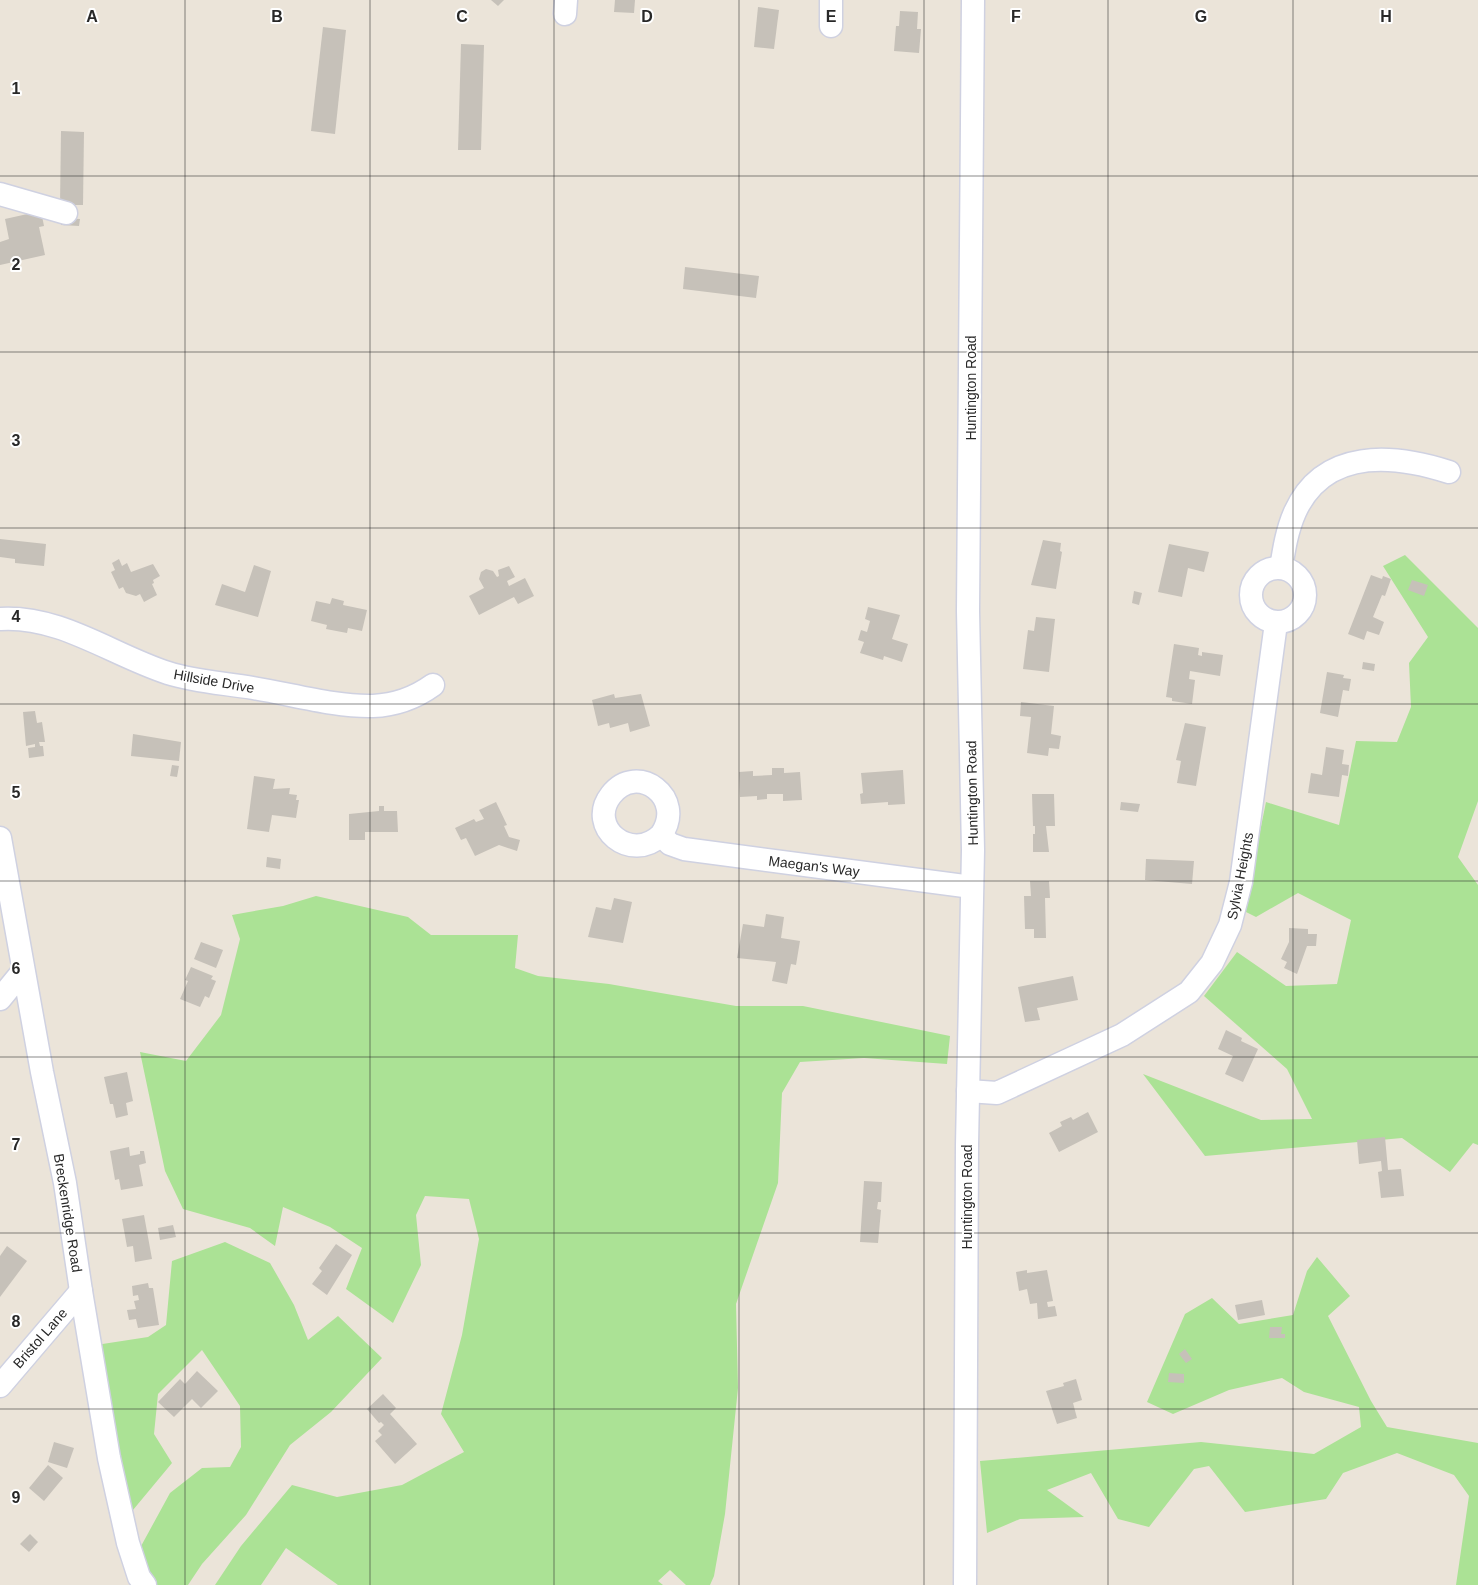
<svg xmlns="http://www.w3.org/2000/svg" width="1478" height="1585" viewBox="0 0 1478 1585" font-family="Arial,sans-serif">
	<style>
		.green { fill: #abe295 }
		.building { fill: #c6c1b9 }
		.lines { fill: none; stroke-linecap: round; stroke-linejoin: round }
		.minor-casing { stroke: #cfd1e1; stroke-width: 25 }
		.minor { stroke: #fff; stroke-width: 22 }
		.grid { fill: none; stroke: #282828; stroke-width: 1; stroke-opacity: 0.55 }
		.labels { text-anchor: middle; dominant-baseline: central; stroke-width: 4; stroke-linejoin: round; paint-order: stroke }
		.street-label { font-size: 14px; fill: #282828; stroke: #fff }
		.grid-label { font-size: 16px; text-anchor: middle; font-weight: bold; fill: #282828; stroke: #fff; stroke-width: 4; stroke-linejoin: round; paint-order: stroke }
	</style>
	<rect width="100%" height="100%" fill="#ebe4d9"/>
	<g class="green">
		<path d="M1405,555L1478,628V801L1458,857L1478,885V1145L1473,1143L1450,1172L1402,1138L1205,1156L1143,1074L1261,1120L1312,1119L1287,1069L1204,996L1237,952L1286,986L1337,984L1351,920L1298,893L1256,917L1244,911L1266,802L1339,825L1356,741L1397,742L1411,707L1409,663L1428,637L1383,566Z"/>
		<path d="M316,896L408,917L431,935H518L515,968L538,976L609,984L736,1006H803L950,1036L947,1064L864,1058L800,1062L782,1093L778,1183L736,1304L738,1388L725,1514L714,1576L710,1585H686L670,1570L658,1581L663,1585H338L286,1548L261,1585H215L241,1546L292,1485L337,1497L402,1485L464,1452L441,1414L462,1335L479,1239L469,1199L425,1196L416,1215L421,1265L393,1323L346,1289L362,1248L330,1227L283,1207L275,1246L250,1228L183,1209L165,1171L140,1052L186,1061L221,1015L240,939L232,915L283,906Z"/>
		<path d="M225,1242L270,1263L294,1305L308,1340L338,1316L382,1358L331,1412L290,1445L246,1515L202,1564L188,1585H152L140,1548L170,1493L202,1468L230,1467L241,1447L240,1406L202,1350L158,1394L154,1434L172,1463L133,1510L118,1472L96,1345L148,1337L166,1325L172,1261Z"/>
		<path d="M1317,1257L1350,1296L1328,1316L1371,1401L1387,1427L1478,1443V1585H1456L1469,1496L1454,1475L1397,1453L1343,1473L1326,1499L1245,1512L1209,1466L1194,1469L1149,1527L1118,1519L1091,1473L1047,1490L1084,1517L1020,1519L987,1533L980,1461L1201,1442L1314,1454L1361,1427L1359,1407L1304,1392L1282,1378L1229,1390L1173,1414L1147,1402L1185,1314L1212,1298L1239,1324L1293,1315L1307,1271Z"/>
	</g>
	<g class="building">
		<path d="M491,0H504L498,6Z"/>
		<path d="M615,0H635L634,13L614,12Z"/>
		<path d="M758,7L779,10L774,49L754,47Z"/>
		<path d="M900,11L918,12L917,29H921L919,53L894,51L896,26H899Z"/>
		<path d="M323,27L346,30L335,134L311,131Z"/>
		<path d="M461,44L484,45L481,150H458Z"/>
		<path d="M61,131L84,132L83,205H60Z"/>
		<path d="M41,211L44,226L39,227L45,255L0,265V242L9,239L5,219Z"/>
		<path d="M62,218L80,219L79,226L61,225Z"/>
		<path d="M685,267L759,276L756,298L683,289Z"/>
		<path d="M0,539L46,544L44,566L15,563V559L0,557Z"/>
		<path d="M1043,540L1061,543L1060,551L1062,552L1056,589L1031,585Z"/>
		<path d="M1169,544L1209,552L1204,572L1188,568L1182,597L1158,592Z"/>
		<path d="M119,559L122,566L127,563L131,572L153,564L160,576L153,580L154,583L152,584L157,595L144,602L140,594L136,596L126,593L123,587L119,589L111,572L115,570L112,563Z"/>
		<path d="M254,565L271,571L258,617L215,605L222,584L245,592Z"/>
		<path d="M509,566L515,577L507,581L509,586L525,578L534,596L518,604L514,597L479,615L469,596L484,588L479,579L481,572L486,569L493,571L497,577L499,576L498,570Z"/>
		<path d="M1371,575L1382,579L1383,576L1391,579L1385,596L1382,595L1373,617L1384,622L1379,635L1367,631L1364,640L1348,634Z"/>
		<path d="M1412,580L1428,585L1424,596L1408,590Z"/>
		<path d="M1134,591L1142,593L1139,605L1132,603Z"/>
		<path d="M332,598L344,601L343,605L367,610L362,631L348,628L347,633L326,629L327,625L311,621L316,601L330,604Z"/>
		<path d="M868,607L900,615L892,639L908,644L902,662L884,656L883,660L860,653L864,642L858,640L861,630L867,632L870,621L865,619Z"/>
		<path d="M1036,617L1055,619L1049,672L1023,669L1028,630L1034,631Z"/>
		<path d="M1174,644L1199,648L1198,655L1202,656V652L1223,655L1220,676L1190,671L1189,679L1195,680L1192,704L1172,701V698L1166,697Z"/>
		<path d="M1363,662L1375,664L1374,671L1362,669Z"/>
		<path d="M1327,672L1344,675L1343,678L1351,679L1349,691L1343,690L1338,717L1320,713Z"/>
		<path d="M614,694L615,698L641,694L650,726L630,732L628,723L610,728L609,723L598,726L592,700Z"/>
		<path d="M1021,702L1054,706L1051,734L1061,736L1059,749L1049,748L1048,756L1027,753L1031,717L1020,716Z"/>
		<path d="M35,711L37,723L42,722L45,742H39L40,746H43L44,756L29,758L28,748L35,747V744L26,746L23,712Z"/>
		<path d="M1185,723L1206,727L1196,786L1177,783L1181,761L1176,760Z"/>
		<path d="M133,734L181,742L179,761L131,756Z"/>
		<path d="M1326,747L1344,750L1342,764L1349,765L1348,776L1342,775L1339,797L1308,793L1311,773L1322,775Z"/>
		<path d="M172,765L179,766L177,777L170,776Z"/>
		<path d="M772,768H784V773L800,772L802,800L783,801V794H767V799L757,800V796L740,797L739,772L753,771V776L772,775Z"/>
		<path d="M903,770L905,804L888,805V802L861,804L860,794L863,793L861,773Z"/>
		<path d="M254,776L275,779L273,789L290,788L289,794L297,795L296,800H299L296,818L272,815L269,832L247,829Z"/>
		<path d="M1032,794H1054L1055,826H1046L1049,852H1033V834H1035V826H1033Z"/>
		<path d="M496,802L507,825L504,826L509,837L520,840L517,851L499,845L475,856L466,838L461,840L455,828L474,819L476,822L484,819L479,810Z"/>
		<path d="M1121,802L1140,804L1138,812L1120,810Z"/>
		<path d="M379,806H384V811H397L398,832H365V840H349V814L379,811Z"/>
		<path d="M267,857L281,859L280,869L266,867Z"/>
		<path d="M1146,859L1194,861L1192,884L1145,880Z"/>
		<path d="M1030,881H1049L1050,898H1045L1046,938H1034V929H1025L1024,896H1031Z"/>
		<path d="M614,898L632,902L623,943L588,937L596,907L611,910Z"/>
		<path d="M766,914L784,917L781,938L800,941L796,965L791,964L787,984L772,981L776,962L737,958L743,924L764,927Z"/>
		<path d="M1289,928L1308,929V934H1317L1316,946H1307L1297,974L1284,968L1287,962L1281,959L1289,942Z"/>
		<path d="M201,942L223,950L216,968L194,959Z"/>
		<path d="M191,967L213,976L211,979L216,981L209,998L205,996L200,1007L180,999L188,981L185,980Z"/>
		<path d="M1073,976L1078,1000L1037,1008L1040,1020L1025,1022L1018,987Z"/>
		<path d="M1226,1030L1242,1038L1241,1041L1258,1049L1243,1082L1225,1074L1233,1056L1218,1049Z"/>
		<path d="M127,1072L133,1101L126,1103L128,1115L116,1118L113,1104H110L104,1077Z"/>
		<path d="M1088,1112L1098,1132L1059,1152L1049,1133L1062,1126L1060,1122L1071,1117L1073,1120Z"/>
		<path d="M1385,1137L1388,1170L1401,1169L1404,1196L1381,1198L1378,1172L1382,1171L1381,1161L1359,1164L1357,1140Z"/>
		<path d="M129,1147L130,1156L140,1154V1151H144L146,1163L139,1165L143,1186L121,1190L119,1179L115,1180L110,1151Z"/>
		<path d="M864,1181L882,1182L881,1202H878L877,1209L881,1210L878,1243L860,1242Z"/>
		<path d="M144,1215L152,1259L135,1262L133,1246L127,1247L122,1219Z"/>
		<path d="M173,1225L176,1237L160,1240L158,1228Z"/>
		<path d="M336,1244L352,1255L327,1295L312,1284L322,1271L319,1268Z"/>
		<path d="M7,1246L27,1261L0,1297V1256Z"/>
		<path d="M1027,1270V1273L1047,1270L1053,1301L1047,1302L1048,1307L1055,1306L1057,1316L1038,1319L1037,1303L1030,1304L1027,1289L1019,1291L1016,1272Z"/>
		<path d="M148,1283L149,1288H153L159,1325L138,1328L136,1319L129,1320L127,1310L136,1309L134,1301L139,1300L138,1295L133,1296L132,1286Z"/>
		<path d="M1262,1300L1265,1315L1238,1320L1235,1305Z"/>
		<path d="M1270,1327H1282L1281,1334H1285V1338H1269Z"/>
		<path d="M1185,1349L1192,1359L1186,1363L1179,1354Z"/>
		<path d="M197,1371L218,1391L201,1408L192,1399L174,1417L158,1402L180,1379L185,1384Z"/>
		<path d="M1169,1373L1184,1374V1383L1168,1382Z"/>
		<path d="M1076,1379L1082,1400L1073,1403L1077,1418L1057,1424L1046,1391L1064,1386L1063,1383Z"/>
		<path d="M383,1394L396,1408L390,1414L417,1444L395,1464L375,1441L382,1435L378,1431L384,1425L381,1422L379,1423L367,1409Z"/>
		<path d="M54,1442L74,1448L67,1468L48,1462Z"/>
		<path d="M48,1465L63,1478L44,1501L29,1488Z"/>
		<path d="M30,1534L38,1542L29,1552L20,1544Z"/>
	</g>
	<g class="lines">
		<g class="minor-casing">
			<g id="minor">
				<path d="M565,14L566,0"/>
				<path d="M831,26V0"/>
				<path d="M0,194L66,213"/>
				<circle cx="1278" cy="595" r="27"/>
				<path d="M1281,568C1284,549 1287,530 1295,512C1324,448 1393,454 1449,472"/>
				<path d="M0,619C60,615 112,655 168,673C196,682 224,683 253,688C291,694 335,707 373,706C396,705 415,698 433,685"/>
				<path d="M661,835C687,798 637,761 611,795C586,827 631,864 661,835L670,844L684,849L972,887"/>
				<path d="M0,838L42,1072L65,1183L81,1291L109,1458L128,1543L139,1577L145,1585"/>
				<path d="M0,999L23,971"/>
				<path d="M968,1091L997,1093L1122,1035L1189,992L1212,963L1230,925L1241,882L1276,623"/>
				<path d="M0,1386L81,1291"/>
				<path d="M965,1585L967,1145L973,850L968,611L973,0"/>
			</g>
		</g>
		<use href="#minor" class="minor"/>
	</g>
	<path class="grid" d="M185,0V1585M370,0V1585M554,0V1585M739,0V1585M924,0V1585M1108,0V1585M1293,0V1585M0,176H1478M0,352H1478M0,528H1478M0,704H1478M0,881H1478M0,1057H1478M0,1233H1478M0,1409H1478"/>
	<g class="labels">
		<g class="street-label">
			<text transform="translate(971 388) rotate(-90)">Huntington Road</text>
			<text transform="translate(214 681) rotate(10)">Hillside Drive</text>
			<text transform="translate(972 793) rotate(-91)">Huntington Road</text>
			<text transform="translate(814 866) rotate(7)">Maegan's Way</text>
			<text transform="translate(1240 876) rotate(-79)">Sylvia Heights</text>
			<text transform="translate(967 1197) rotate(-90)">Huntington Road</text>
			<text transform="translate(68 1213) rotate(81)">Breckenridge Road</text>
			<text transform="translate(40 1338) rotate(-49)">Bristol Lane</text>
		</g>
	</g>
	<g class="grid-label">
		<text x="92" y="22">A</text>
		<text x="277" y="22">B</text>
		<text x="462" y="22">C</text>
		<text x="647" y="22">D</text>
		<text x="831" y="22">E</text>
		<text x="1016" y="22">F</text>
		<text x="1201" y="22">G</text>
		<text x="1386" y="22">H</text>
		<text x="16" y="94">1</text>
		<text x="16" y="270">2</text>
		<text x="16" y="446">3</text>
		<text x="16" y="622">4</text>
		<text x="16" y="798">5</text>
		<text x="16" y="974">6</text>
		<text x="16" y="1150">7</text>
		<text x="16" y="1327">8</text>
		<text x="16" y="1503">9</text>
	</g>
</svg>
